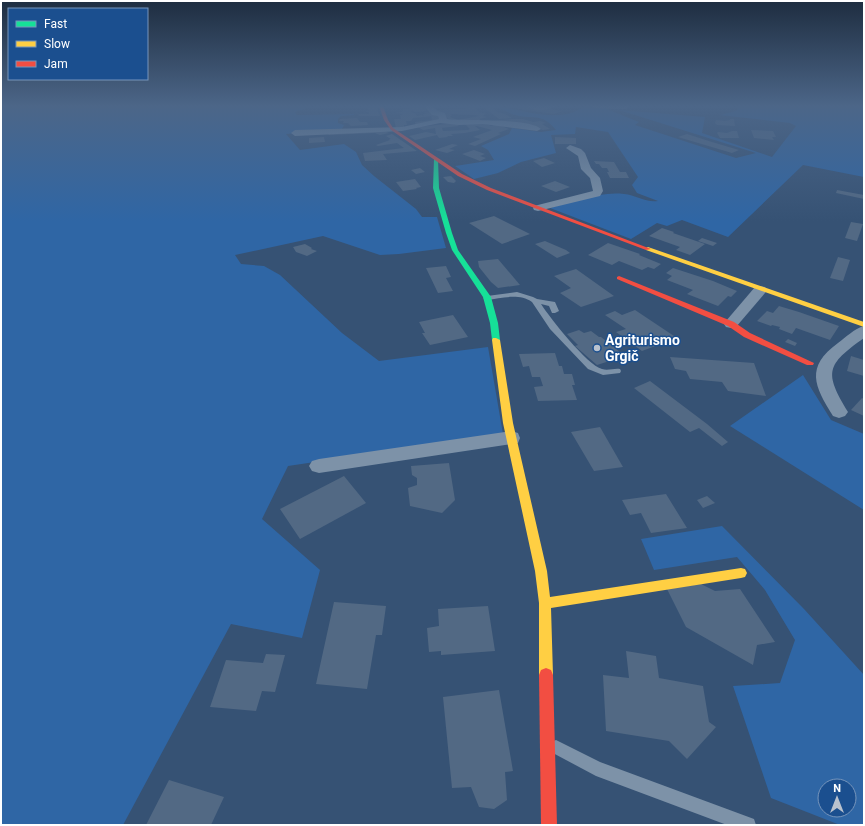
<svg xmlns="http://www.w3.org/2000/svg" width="865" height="826" viewBox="0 0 865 826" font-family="Roboto,sans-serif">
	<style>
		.green { fill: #2f66a5; fill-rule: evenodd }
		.building { fill: #526984; fill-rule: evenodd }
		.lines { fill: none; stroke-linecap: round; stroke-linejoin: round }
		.lane { fill: #7d92a8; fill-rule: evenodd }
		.street { fill: #7d92a8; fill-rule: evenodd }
		.fast { fill: #16e098; fill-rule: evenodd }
		.slow { fill: #ffcf43; fill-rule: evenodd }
		.jam { fill: #f24e42; fill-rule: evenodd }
		.poi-dot { fill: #b9c2ce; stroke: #1b4f8f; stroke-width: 1.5 }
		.labels { text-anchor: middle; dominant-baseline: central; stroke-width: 3; stroke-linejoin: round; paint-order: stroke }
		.poi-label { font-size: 14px; font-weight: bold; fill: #fff; stroke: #1b4f8f; text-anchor: start }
	</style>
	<rect width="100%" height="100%" fill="#365274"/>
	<g class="green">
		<path d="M1,106H307L304,109L295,112L297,115L354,114V115L341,116L338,119V123L344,125L342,129L286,134L300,150L344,144L356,152L362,165L374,176L416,209L422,217H437L446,248L399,254L380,255L323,236L235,255L241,264L264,266L280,275L342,333L379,361L488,347L503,434L288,466L262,519L320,570L302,638L231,624L123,825H1Z"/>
		<path d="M495,106C499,106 503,107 507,108C530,112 564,123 584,106L604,108L639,122L635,125L736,158L756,153L619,110L705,117L702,133L772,157L796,126L790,123L720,115L736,111L740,106H864V177L803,165L728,237L682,220L667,226L657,223L631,239L550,208C574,202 600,191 624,194C636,195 646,203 658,201L637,193L632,185L638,177L608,132L576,127L575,134L551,135L556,153L521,162L498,173L474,179L455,166L494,160L488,150L481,146L509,134L512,128L541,132L556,130C541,111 532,121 512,114C507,112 501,109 495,106Z"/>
		<path d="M803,375L831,420L864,434V510L730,426Z"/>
		<path d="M722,526L804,609L864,675V825H840L771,798L733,686L780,683L795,640L765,590L737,557L654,570L641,539ZM825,786H849V810H825Z"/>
	</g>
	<g class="building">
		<path d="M366,106H376L380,116H359L358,114H369V112H366V111H369Z"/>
		<path d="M406,106H422L427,111L415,112L411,110L412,113H415L417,116L422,115L424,117L413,118L411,121H406L407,125H404V127L396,128L394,119H401L400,115H403L397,112H402L403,109H410Z"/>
		<path d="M463,106H473L479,112L486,114L482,116L487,117L479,119L481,120H459L448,119L444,115L446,113H436L438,110L466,109ZM450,114L475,115L479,116L458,120L450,117L452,115Z"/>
		<path d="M482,106H490L497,112L505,114L512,118L499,119Z"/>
		<path d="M507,106H527L563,111L554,114L520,109Z"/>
		<path d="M427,112L439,115L440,120L416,126L415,122L432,120L431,116L424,117L423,114H428L424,113Z"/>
		<path d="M357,118L360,122H367L368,125L351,126L348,123H343L344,121H339L340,119Z"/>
		<path d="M512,119H523L533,122L540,121L546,123L542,124L550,129L543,130L532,126L498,122L499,120Z"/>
		<path d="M730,119H734L735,126L717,125L715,123L716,120L725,121L730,120Z"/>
		<path d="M456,123L459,126L440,128H442L443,131L468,130L470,129L465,124L482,123L492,126L496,124L509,129L498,133L501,134L475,146L468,144L481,139L473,137L492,130L477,126H475L480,130L465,133L451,134L453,136H447L448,137L439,138L437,135L415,140L409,136L426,132L436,134L435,128L423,130L418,127Z"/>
		<path d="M380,129L389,133L380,135L375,133L329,135L326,132Z"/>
		<path d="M751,130L773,131L776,137H772L774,140L754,138Z"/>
		<path d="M732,131H737L739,138H720L717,133L718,132L727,133Z"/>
		<path d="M392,134L417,151L383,154L387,160L365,161L363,153L404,148L397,143L378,146L376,145L390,140L389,139H391L386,136Z"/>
		<path d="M687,134L712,142L739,150L732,153L678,137Z"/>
		<path d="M324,137L325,142L309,143V138Z"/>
		<path d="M555,137L576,138V144H555Z"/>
		<path d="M452,144L458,145L449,149L455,150L447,153L435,150Z"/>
		<path d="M474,150L485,154L480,156L486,158L480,161L462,154Z"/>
		<path d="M544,158L555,163L542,167L533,161Z"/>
		<path d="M594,161L614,162L620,172H626L629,178H610L607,172H609L607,168H602L599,164H596Z"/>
		<path d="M420,168L425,172L416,174L411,170Z"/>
		<path d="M451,176L456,181L454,183L448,182L443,177Z"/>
		<path d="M415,179L421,187L416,188L417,189L403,191L396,182Z"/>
		<path d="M555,181L570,187L556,192L541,186Z"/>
		<path d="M837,190L864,195V199L836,193Z"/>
		<path d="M494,216L530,234L502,244L469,223Z"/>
		<path d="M851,222L863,224L857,241L845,238Z"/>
		<path d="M662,228L674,232L673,233L705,244L690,255L676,250L680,247L649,236Z"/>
		<path d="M702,238L717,243L713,246L698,241Z"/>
		<path d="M545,241L566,250L570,253L557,258L535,244Z"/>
		<path d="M608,243L640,254L639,255L661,264L654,269L648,267L642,270L619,261L612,265L588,255Z"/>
		<path d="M305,244L312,248L311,249L317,251L307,256L296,252L293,247Z"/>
		<path d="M838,257L850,260L843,281L830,278Z"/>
		<path d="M498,259L520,285L498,288L491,282L479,267L478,261Z"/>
		<path d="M446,266L451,277L446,278L453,291L438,293L426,268Z"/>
		<path d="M673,268L713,281L737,291L731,297L728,296L718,306L687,294L693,290L667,280L672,276L666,273Z"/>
		<path d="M576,269L614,296L581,307L560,293L571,288L554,276Z"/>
		<path d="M779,306L799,312L839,326L830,340L796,328L792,334L779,329L780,327L772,325L771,326L757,321L767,311L773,313Z"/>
		<path d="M635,310L677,338L642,351L616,332L626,329L605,315L615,311L622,315Z"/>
		<path d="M453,315L468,337L430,345L422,333H425L419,322Z"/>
		<path d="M579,330L584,333L591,331L599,337H601L625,356L597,365L575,346L578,345L567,334Z"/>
		<path d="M788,339L797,343L795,346L785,342Z"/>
		<path d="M555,353L559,366H562L564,374H572L575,385H572L577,400L538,401L534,387L543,386L540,377H532L529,366L523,367L519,354Z"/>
		<path d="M851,356L864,360V376L847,371Z"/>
		<path d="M670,357L754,363L766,396L728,391L722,382L690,379L686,371L675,369Z"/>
		<path d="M650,381L707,424L728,442L722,446L699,428L690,432L634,388Z"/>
		<path d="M862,398L864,399V416L851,410Z"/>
		<path d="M600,427L623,467L594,471L571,432Z"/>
		<path d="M449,463L455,500L442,513L410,506L408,488L417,485V478L412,475L411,466Z"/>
		<path d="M344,476L366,503L300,539L280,509Z"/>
		<path d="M666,494L687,528L651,533L641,513L630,515L622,500Z"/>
		<path d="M707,496L715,503L703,508L697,500Z"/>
		<path d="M701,584L715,591L740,589L775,642L757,645L753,665L686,627L667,589Z"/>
		<path d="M334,602L386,606L382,635H376L367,689L316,684Z"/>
		<path d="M488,606L495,651L441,655V651L429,652L427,628L439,626L438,609Z"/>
		<path d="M626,651L656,656L659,678L703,686L709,722L716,727L687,759L669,741L606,731L603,675L629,678Z"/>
		<path d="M266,654L285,655L275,692L262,691L256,711L210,707L226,660L263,663Z"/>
		<path d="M499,690L513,771L505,772L507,800L494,809L479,807L471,787L452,788L443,697Z"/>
		<path d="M169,780L224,797L211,825H146Z"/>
	</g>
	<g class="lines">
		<g class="lane">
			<path d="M517,292L533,297L537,299L555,302L559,311L555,313H552L549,306L541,304C550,318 587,365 602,369C608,371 614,368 620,369L621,371L620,373L603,375L588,369L550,329L532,302C519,293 502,298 487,300L483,298L487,296Z"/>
			<path d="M556,740L600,762L754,819L756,825H727L596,776L551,752L549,747L551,742Z"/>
		</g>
		<g class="street">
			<path d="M424,106H432L438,111L445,113L447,119C465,121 530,118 541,129L537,131L483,124L459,125L440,123L402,131L295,136L291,133L295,130L402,127L439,119L438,116L432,115Z"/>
			<path d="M526,106H555C549,111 532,111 526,106Z"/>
			<path d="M591,106H628L629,107L625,109L595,108Z"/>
			<path d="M570,145L581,149L585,153L591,168L600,178L603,191L600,196L538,211L534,210L533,208L534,206L593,191L590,178L581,169L578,156L566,148Z"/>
			<path d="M760,286L765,287L767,290L765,293L736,327L731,328L726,327L724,324L726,321L755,287Z"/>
			<path d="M864,326V338C826,365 824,372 848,412L845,416L839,418L833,416C814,386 805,367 838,343C846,337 854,329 864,326Z"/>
			<path d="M511,431L518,433L520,438L518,443L319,473L312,471L309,466L312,461L319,459Z"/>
		</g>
		<path class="fast" d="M436,158L438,159L439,188L452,233L458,250L491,297L498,323L500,340L499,342H496L492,340L490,323L483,297L452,250L446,233L433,188L434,159Z"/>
		<g class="slow">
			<path d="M648,247L864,322V327L646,250V248Z"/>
			<path d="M493,338H496L500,340L513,423L547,571L550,597L741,568L745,569L747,573L745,577L741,578L551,608L553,675L551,680L546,682L541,680L539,675V603L535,571L503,423L492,340Z"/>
		</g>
		<g class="jam">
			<path d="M379,106H383L388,120L393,128L462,174L491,188L651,249L646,250L487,190L458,176L391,130L384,120Z"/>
			<path d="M619,276L734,322L750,333L814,363L813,365H807L744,337L728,326L617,279V277Z"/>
			<path d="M546,668L551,670L553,675L557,825H541L539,675L541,670Z"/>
		</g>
	</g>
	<linearGradient id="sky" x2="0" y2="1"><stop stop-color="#1e2d40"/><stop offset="0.48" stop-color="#4c6688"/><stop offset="1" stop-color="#4c6688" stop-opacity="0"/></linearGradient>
	<rect width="865" height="221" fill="url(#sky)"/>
	<circle class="poi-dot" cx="597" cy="348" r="4"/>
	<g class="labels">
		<g class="poi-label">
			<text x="605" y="340">Agriturismo<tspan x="605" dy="16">Grgič</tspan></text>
		</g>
	</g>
	<rect width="865" height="826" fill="none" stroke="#ffffff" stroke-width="4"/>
	<rect x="8" y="8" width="140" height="72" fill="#1b4f8f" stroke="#7695bc"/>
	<rect x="16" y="21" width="20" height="6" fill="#16e098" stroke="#7695bc"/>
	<text x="44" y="28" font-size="12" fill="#ffffff">Fast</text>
	<rect x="16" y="41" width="20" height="6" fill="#ffcf43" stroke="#7695bc"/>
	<text x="44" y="48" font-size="12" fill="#ffffff">Slow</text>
	<rect x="16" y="61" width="20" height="6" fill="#f24e42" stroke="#7695bc"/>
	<text x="44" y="68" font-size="12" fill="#ffffff">Jam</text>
	<g transform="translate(837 798)"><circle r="19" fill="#1b4f8f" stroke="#7695bc"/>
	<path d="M0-3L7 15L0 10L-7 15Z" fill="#b9c2ce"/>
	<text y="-6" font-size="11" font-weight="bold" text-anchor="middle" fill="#ffffff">N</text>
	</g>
</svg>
